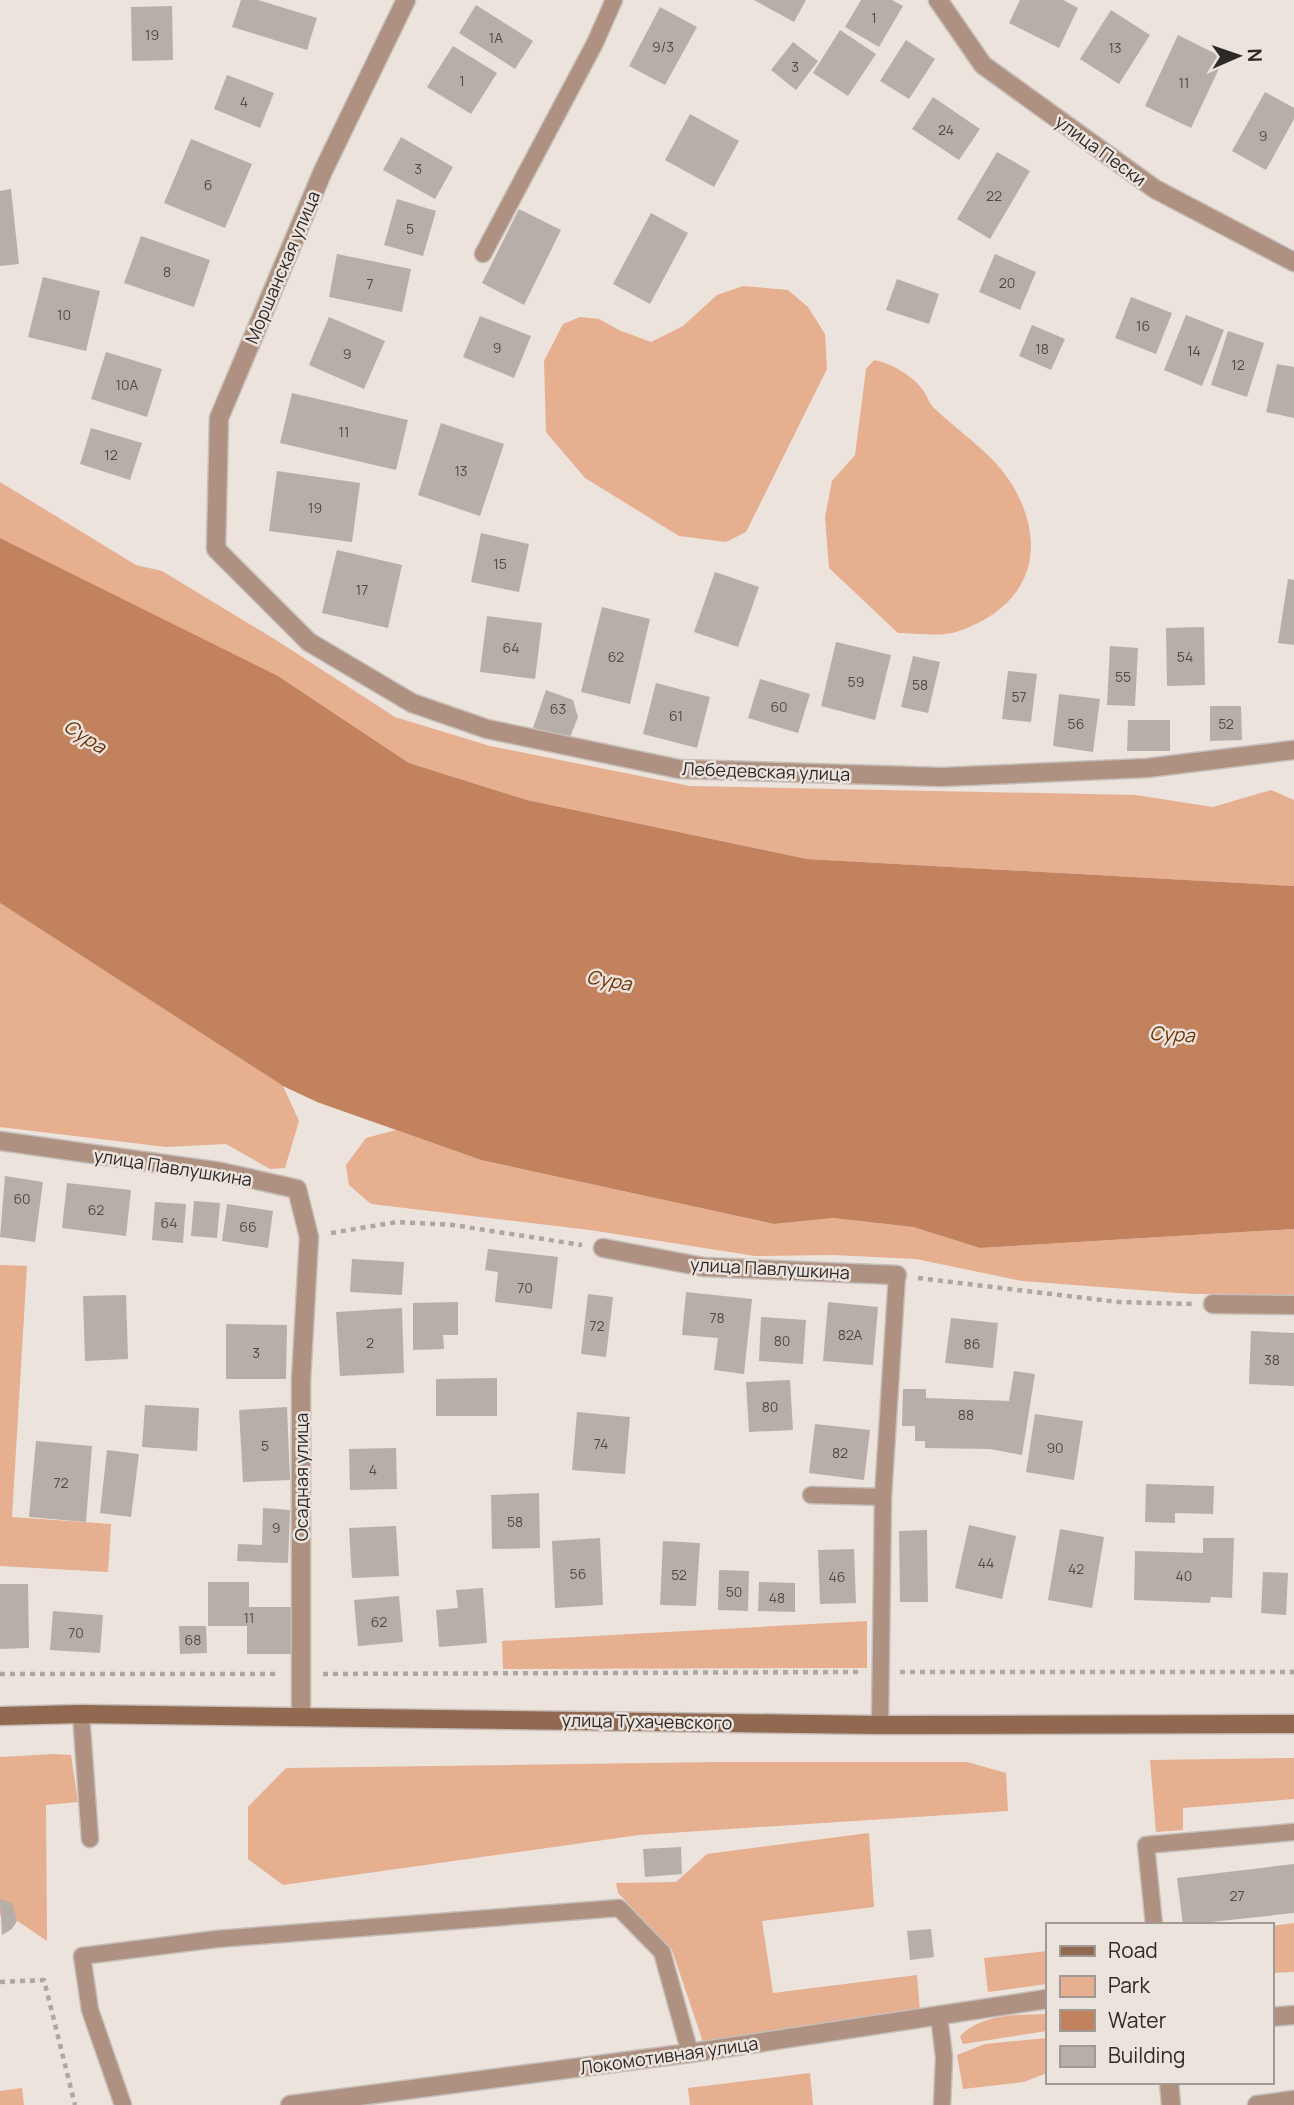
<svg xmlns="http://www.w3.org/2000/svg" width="1294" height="2105" viewBox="0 0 1294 2105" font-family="Manrope,sans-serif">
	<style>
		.green { fill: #e5af90 }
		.water { fill: #c2825e }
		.building { fill: #b7aea9 }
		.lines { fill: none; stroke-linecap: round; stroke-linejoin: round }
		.lane-casing { stroke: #c6beb9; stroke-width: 19 }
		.street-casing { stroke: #c6beb9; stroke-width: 21 }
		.secondary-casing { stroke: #c6beb9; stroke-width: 21 }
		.path { stroke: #ada6a1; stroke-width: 4.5; stroke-dasharray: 5 5; stroke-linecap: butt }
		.lane { stroke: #ae9180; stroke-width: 16 }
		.street { stroke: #ae9180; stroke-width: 18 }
		.secondary { stroke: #916850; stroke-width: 18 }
		.labels { text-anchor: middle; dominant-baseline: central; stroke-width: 5; stroke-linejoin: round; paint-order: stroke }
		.number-label { font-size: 14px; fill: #504a48 }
		.street-label { font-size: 18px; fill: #2d2928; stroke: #ece3dd }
		.water-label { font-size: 19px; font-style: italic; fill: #6c3103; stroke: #ece3dd }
	</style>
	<rect width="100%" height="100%" fill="#ece3dd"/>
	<g class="green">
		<path d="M743,286L788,290L808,307L825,334L827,369L746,532L726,542L679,536L585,478L546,432L544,361L563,324L580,317L599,319L619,330L651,342L683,326L717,295Z"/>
		<path d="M874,360C891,363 913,376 923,390C927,396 929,403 934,408C961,434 993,453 1013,486C1051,552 1027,609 956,632C939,637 915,633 898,633L829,568L825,517L832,481L855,455L866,369Z"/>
		<path d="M0,482L136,565L162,571L276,640L395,717L490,746L690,786L1135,795L1213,807L1271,790L1294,800V886L807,859L527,800L409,763L278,676L6,541L0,538Z"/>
		<path d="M0,903L283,1086L299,1121L285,1168L270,1169L226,1144L166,1147L0,1127Z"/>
		<path d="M396,1130L481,1160L774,1224L833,1218L913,1227L980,1248L1294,1229V1295L1192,1294L1022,1281L916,1259L832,1255L755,1256L590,1230L371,1204L349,1185L346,1165L366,1138Z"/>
		<path d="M0,1265L27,1266L12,1517L111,1524L108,1572L0,1566Z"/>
		<path d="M867,1621V1668L503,1669L502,1641Z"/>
		<path d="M54,1754L71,1755L78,1802L46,1805L47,1941L10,1916L0,1915V1757Z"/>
		<path d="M1294,1758V1799L1183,1808V1830L1156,1832L1150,1760Z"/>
		<path d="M719,1762H967L1006,1773L1008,1811L639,1835L283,1885L248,1859V1807L286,1768Z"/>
		<path d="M869,1833L874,1907L762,1921L773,1993L917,1975L920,2012L703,2042L672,1950L618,1893L616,1883L676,1882L707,1854Z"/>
		<path d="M1294,1923V1972L1271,1973V1926Z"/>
		<path d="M1047,1951V1984L988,1992L984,1958Z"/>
		<path d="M1047,2014V2031L963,2044L960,2036C983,2013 1017,2015 1047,2014Z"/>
		<path d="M1047,2038V2073L1024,2082L963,2089L957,2055L985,2044Z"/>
		<path d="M810,2073L813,2105H690L688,2088Z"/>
		<path d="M22,2088L24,2105H0V2091Z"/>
	</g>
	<path class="water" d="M0,538L278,676L409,763L527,800L807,859L1294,886V1229L980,1248L913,1227L833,1218L774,1224L481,1160L317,1102L283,1086L0,903Z"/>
	<g class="building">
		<path d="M241,0H258L317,18L307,50L232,27Z"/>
		<path d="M754,0H806L794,22Z"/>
		<path d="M861,0H892L903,6L879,47L845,27Z"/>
		<path d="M1020,0H1063L1078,8L1059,48L1009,23Z"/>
		<path d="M476,5L533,41L515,69L459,33Z"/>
		<path d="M172,6L173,60L132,61L131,7Z"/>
		<path d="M660,7L697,27L665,85L629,66Z"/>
		<path d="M1111,10L1150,35L1119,84L1080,59Z"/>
		<path d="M840,30L876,54L848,96L813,73Z"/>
		<path d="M1178,35L1224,58L1191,128L1145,106Z"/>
		<path d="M906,40L935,59L909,99L880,81Z"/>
		<path d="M793,42L818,61L796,90L771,70Z"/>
		<path d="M453,46L497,73L471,114L427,87Z"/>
		<path d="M227,75L274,93L260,128L214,109Z"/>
		<path d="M1265,92L1294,108V119L1266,170L1232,151Z"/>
		<path d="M933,97L980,129L959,160L912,129Z"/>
		<path d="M690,114L739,141L714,187L665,160Z"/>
		<path d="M401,137L453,167L435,199L383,170Z"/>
		<path d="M191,139L252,164L225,228L164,203Z"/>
		<path d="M997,152L1030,171L990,239L957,219Z"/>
		<path d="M11,189L19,264L0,266V191Z"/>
		<path d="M397,199L436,211L423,256L384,245Z"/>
		<path d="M519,209L561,230L524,305L482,283Z"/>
		<path d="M651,213L688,233L650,304L613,284Z"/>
		<path d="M141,236L210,260L194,307L124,283Z"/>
		<path d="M337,254L411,269L402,312L329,297Z"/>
		<path d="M995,254L1036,272L1020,310L979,292Z"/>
		<path d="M43,277L100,291L86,351L28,337Z"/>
		<path d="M897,279L939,294L929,324L886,310Z"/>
		<path d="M1131,297L1172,313L1156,354L1115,338Z"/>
		<path d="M1186,315L1224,330L1202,386L1164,370Z"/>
		<path d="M480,316L531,336L514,378L463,357Z"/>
		<path d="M329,317L385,341L364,389L309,365Z"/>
		<path d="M1032,325L1065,339L1051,370L1019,356Z"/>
		<path d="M1228,331L1264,343L1247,397L1211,385Z"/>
		<path d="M106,352L162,369L147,417L91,399Z"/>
		<path d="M1277,364L1294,367V418L1266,412Z"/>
		<path d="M292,393L408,420L396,470L280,443Z"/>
		<path d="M441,423L504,444L480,516L418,495Z"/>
		<path d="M91,428L142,443L130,480L80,464Z"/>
		<path d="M277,471L360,483L352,542L269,531Z"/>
		<path d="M481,533L529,544L519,592L471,582Z"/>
		<path d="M337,550L402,565L388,628L322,613Z"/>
		<path d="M715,572L759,587L738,647L694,632Z"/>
		<path d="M1288,579L1294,580V645L1278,643Z"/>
		<path d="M602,607L650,619L630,704L581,692Z"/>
		<path d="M487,616L542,623L535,679L480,672Z"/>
		<path d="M1204,627L1205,685L1167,686L1166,628Z"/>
		<path d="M836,642L891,655L875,720L821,706Z"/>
		<path d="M1110,646L1138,648L1135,706L1107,705Z"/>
		<path d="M913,656L940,662L928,713L901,707Z"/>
		<path d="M1008,671L1037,674L1031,722L1002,719Z"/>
		<path d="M760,679L810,694L798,733L748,718Z"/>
		<path d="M656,683L710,697L697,748L643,734Z"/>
		<path d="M546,690L573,700L578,717L569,740L533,728Z"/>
		<path d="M1059,694L1100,699L1093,752L1053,746Z"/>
		<path d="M1210,706H1241L1242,740L1210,741Z"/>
		<path d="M1128,720H1170V751H1127Z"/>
		<path d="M5,1176L43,1182L35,1242L0,1237Z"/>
		<path d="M67,1183L131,1190L126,1236L62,1228Z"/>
		<path d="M194,1201L220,1203L217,1238L191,1236Z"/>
		<path d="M155,1202L186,1204L183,1243L152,1240Z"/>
		<path d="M227,1204L273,1211L268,1248L222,1241Z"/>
		<path d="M488,1249L558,1257L552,1309L495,1302L498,1272L485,1270Z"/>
		<path d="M352,1259L404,1262L402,1295L350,1292Z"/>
		<path d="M686,1292L752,1299L744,1374L714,1370L718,1338L682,1335Z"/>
		<path d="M588,1294L613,1297L606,1357L581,1354Z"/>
		<path d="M126,1295L128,1359L85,1361L83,1296Z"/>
		<path d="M458,1302V1335H443L444,1349L413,1350V1303Z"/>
		<path d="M828,1302L878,1307L873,1365L823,1361Z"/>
		<path d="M402,1308L404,1373L340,1376L336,1312Z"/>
		<path d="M761,1317L806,1320L803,1364L759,1361Z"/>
		<path d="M951,1318L998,1323L993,1368L945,1363Z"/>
		<path d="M226,1324L287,1325L286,1379H226Z"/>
		<path d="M1251,1331L1294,1333V1386L1249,1384Z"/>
		<path d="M1014,1371L1035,1374L1022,1455L990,1449L925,1448V1441H915V1426H902L903,1389H926V1398L1009,1401Z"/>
		<path d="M497,1378V1416H436V1379Z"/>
		<path d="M790,1380L793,1430L749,1432L746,1382Z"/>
		<path d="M145,1405L199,1408L197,1451L142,1447Z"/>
		<path d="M287,1407L290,1480L243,1482L239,1410Z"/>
		<path d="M577,1412L630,1417L625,1474L572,1470Z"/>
		<path d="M1035,1414L1083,1421L1074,1480L1026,1472Z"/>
		<path d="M815,1424L870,1430L864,1480L809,1473Z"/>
		<path d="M36,1441L92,1446L86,1522L29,1517Z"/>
		<path d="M396,1448L397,1489L350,1490L349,1449Z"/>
		<path d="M107,1450L139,1454L131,1517L100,1513Z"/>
		<path d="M1146,1484L1214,1486L1213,1514L1175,1513V1523L1145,1522Z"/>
		<path d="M539,1493L540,1548L492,1549L491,1495Z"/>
		<path d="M263,1508L290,1510L288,1563L237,1561L238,1544L262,1545Z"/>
		<path d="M969,1525L1016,1536L1002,1599L955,1588Z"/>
		<path d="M396,1526L399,1576L352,1578L349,1528Z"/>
		<path d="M1060,1529L1104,1537L1092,1608L1048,1600Z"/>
		<path d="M927,1530L928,1602H900L899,1531Z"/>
		<path d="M600,1538L603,1605L555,1608L552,1541Z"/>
		<path d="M1203,1538H1234L1232,1598L1211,1597L1210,1603L1134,1600L1135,1551L1203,1553Z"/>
		<path d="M663,1541L700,1543L696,1606L660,1605Z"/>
		<path d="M854,1549L856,1603L820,1604L818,1550Z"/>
		<path d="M719,1570L749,1571L748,1611L718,1610Z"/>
		<path d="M1263,1572L1288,1573L1286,1615L1261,1613Z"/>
		<path d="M208,1582H249V1607H291V1654H247V1626H208Z"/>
		<path d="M759,1582L795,1583V1612L758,1611Z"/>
		<path d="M0,1584H28L29,1648L0,1649Z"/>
		<path d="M483,1588L487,1643L439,1647L436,1610L458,1608L456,1590Z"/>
		<path d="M399,1596L403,1642L358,1646L354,1600Z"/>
		<path d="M53,1611L103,1615L100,1653L50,1650Z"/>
		<path d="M179,1626H206L207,1653L180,1654Z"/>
		<path d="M681,1847L682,1874L645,1877L643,1849Z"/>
		<path d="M1294,1864V1913L1183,1925L1177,1878Z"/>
		<path d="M0,1899L12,1903L17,1921L12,1929L2,1935Z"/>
		<path d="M931,1929L934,1957L910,1960L907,1931Z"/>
	</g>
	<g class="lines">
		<g class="lane-casing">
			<g id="lane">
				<path d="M483,254L595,43L614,0"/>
				<path d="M811,1495L883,1497"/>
				<path d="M81,1714L90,1839"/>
				<path d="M880,1725L883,1497L897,1275"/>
				<path d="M1154,1925L1146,1845L1294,1832"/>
				<path d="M939,2016L944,2057L942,2105"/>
				<path d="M123,2105L90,2010L82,1956L217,1939L619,1908L662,1952L690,2053"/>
			</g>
		</g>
		<g class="street-casing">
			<g id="street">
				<path d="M406,0L323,171L219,418L216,549L309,642L412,703L487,729L679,769L942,777L1147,768L1294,750"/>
				<path d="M938,0L983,65L1155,189L1294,262"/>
				<path d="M0,1141L221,1172L297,1189L309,1237L301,1380V1716"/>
				<path d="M603,1248L704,1267L897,1275"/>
				<path d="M1213,1304L1294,1305"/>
				<path d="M1271,2017L1294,2015"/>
				<path d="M1169,2082L1171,2105"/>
				<path d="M290,2105L690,2053L1047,1999"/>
				<path d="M1257,2105L1294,2100"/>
			</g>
		</g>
		<g class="secondary-casing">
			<path id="secondary" d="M0,1716L81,1714L880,1725L1294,1724"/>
		</g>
		<g class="path">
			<path d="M331,1233L397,1222L453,1225L582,1245"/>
			<path d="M918,1278L1118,1302L1192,1304"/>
			<path d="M900,1672H1294"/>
			<path d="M0,1674H279"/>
			<path d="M323,1674L860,1672"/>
			<path d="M0,1982L44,1980L75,2105"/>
		</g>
		<use href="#lane" class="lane"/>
		<use href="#street" class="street"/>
		<use href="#secondary" class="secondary"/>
	</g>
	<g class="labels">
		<g class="number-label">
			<text x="874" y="17">1</text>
			<text x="152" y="34">19</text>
			<text x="496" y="37">1А</text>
			<text x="663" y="46">9/3</text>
			<text x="1115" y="47">13</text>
			<text x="795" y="66">3</text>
			<text x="462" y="80">1</text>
			<text x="1184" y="82">11</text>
			<text x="244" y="101">4</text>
			<text x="946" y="129">24</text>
			<text x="1263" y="135">9</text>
			<text x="418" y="168">3</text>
			<text x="208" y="184">6</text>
			<text x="994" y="195">22</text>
			<text x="410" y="228">5</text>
			<text x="167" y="271">8</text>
			<text x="1007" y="282">20</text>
			<text x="370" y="283">7</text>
			<text x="64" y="314">10</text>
			<text x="1143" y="325">16</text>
			<text x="497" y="347">9</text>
			<text x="1042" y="348">18</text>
			<text x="1194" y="350">14</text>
			<text x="347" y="353">9</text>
			<text x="1238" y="364">12</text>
			<text x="127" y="384">10А</text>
			<text x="344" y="431">11</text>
			<text x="111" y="454">12</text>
			<text x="461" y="470">13</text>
			<text x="315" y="507">19</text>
			<text x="500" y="563">15</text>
			<text x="362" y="589">17</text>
			<text x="511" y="647">64</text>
			<text x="616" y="656">62</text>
			<text x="1185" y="656">54</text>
			<text x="1123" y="676">55</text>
			<text x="856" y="681">59</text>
			<text x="920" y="684">58</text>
			<text x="1019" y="696">57</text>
			<text x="779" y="706">60</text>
			<text x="558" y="708">63</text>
			<text x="676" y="715">61</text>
			<text x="1076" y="723">56</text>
			<text x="1226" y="723">52</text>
			<text x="22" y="1198">60</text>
			<text x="96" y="1209">62</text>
			<text x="169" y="1222">64</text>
			<text x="248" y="1226">66</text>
			<text x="525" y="1287">70</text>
			<text x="717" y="1317">78</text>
			<text x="597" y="1325">72</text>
			<text x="850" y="1334">82А</text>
			<text x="782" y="1340">80</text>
			<text x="370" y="1342">2</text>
			<text x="972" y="1343">86</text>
			<text x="256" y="1352">3</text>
			<text x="1272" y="1359">38</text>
			<text x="770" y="1406">80</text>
			<text x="966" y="1414">88</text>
			<text x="601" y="1443">74</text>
			<text x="265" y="1445">5</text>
			<text x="1055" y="1447">90</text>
			<text x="840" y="1452">82</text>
			<text x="373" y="1469">4</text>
			<text x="61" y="1482">72</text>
			<text x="515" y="1521">58</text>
			<text x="276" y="1527">9</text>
			<text x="986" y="1562">44</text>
			<text x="1076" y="1568">42</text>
			<text x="578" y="1573">56</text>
			<text x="679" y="1574">52</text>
			<text x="1184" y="1575">40</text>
			<text x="837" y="1576">46</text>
			<text x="734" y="1591">50</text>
			<text x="777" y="1597">48</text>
			<text x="249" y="1617">11</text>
			<text x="379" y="1621">62</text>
			<text x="76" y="1632">70</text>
			<text x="193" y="1639">68</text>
			<text x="1237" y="1895">27</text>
		</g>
		<g class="street-label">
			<text transform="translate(1101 150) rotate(36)">улица Пески</text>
			<text transform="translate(282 267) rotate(-67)">Моршанская улица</text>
			<text transform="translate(766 771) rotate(2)">Лебедевская улица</text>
			<text transform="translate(173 1167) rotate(9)">улица Павлушкина</text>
			<text transform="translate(770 1268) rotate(3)">улица Павлушкина</text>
			<text transform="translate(301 1477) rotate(-90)">Осадная улица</text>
			<text transform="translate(647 1721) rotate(1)">улица Тухачевского</text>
			<text transform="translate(669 2055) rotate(-8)">Локомотивная улица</text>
		</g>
		<g class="water-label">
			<text transform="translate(85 736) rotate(33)">Сура</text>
			<text transform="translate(609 980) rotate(10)">Сура</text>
			<text transform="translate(1172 1034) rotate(3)">Сура</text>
		</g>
	</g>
	<rect x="1046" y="1923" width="228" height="161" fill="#ece3dd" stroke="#a09995" stroke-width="2"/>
	<rect x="1060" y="1946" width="35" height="10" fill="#916850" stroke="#a09995" stroke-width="2"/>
	<text x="1108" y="1958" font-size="21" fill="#2d2928">Road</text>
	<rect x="1060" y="1976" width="35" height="21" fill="#e5af90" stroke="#a09995" stroke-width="2"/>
	<text x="1108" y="1993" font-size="21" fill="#2d2928">Park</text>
	<rect x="1060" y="2010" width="35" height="21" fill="#c2825e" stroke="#a09995" stroke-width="2"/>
	<text x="1108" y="2028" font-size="21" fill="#2d2928">Water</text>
	<rect x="1060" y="2046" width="35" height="21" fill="#b7aea9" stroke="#a09995" stroke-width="2"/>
	<text x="1108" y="2063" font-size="21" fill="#2d2928">Building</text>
	<g transform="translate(1238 56) rotate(88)" stroke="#ece3dd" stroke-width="5" paint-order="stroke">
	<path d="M0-5L12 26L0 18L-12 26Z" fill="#2d2928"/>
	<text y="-10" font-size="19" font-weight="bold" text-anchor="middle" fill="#2d2928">N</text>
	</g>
</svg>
